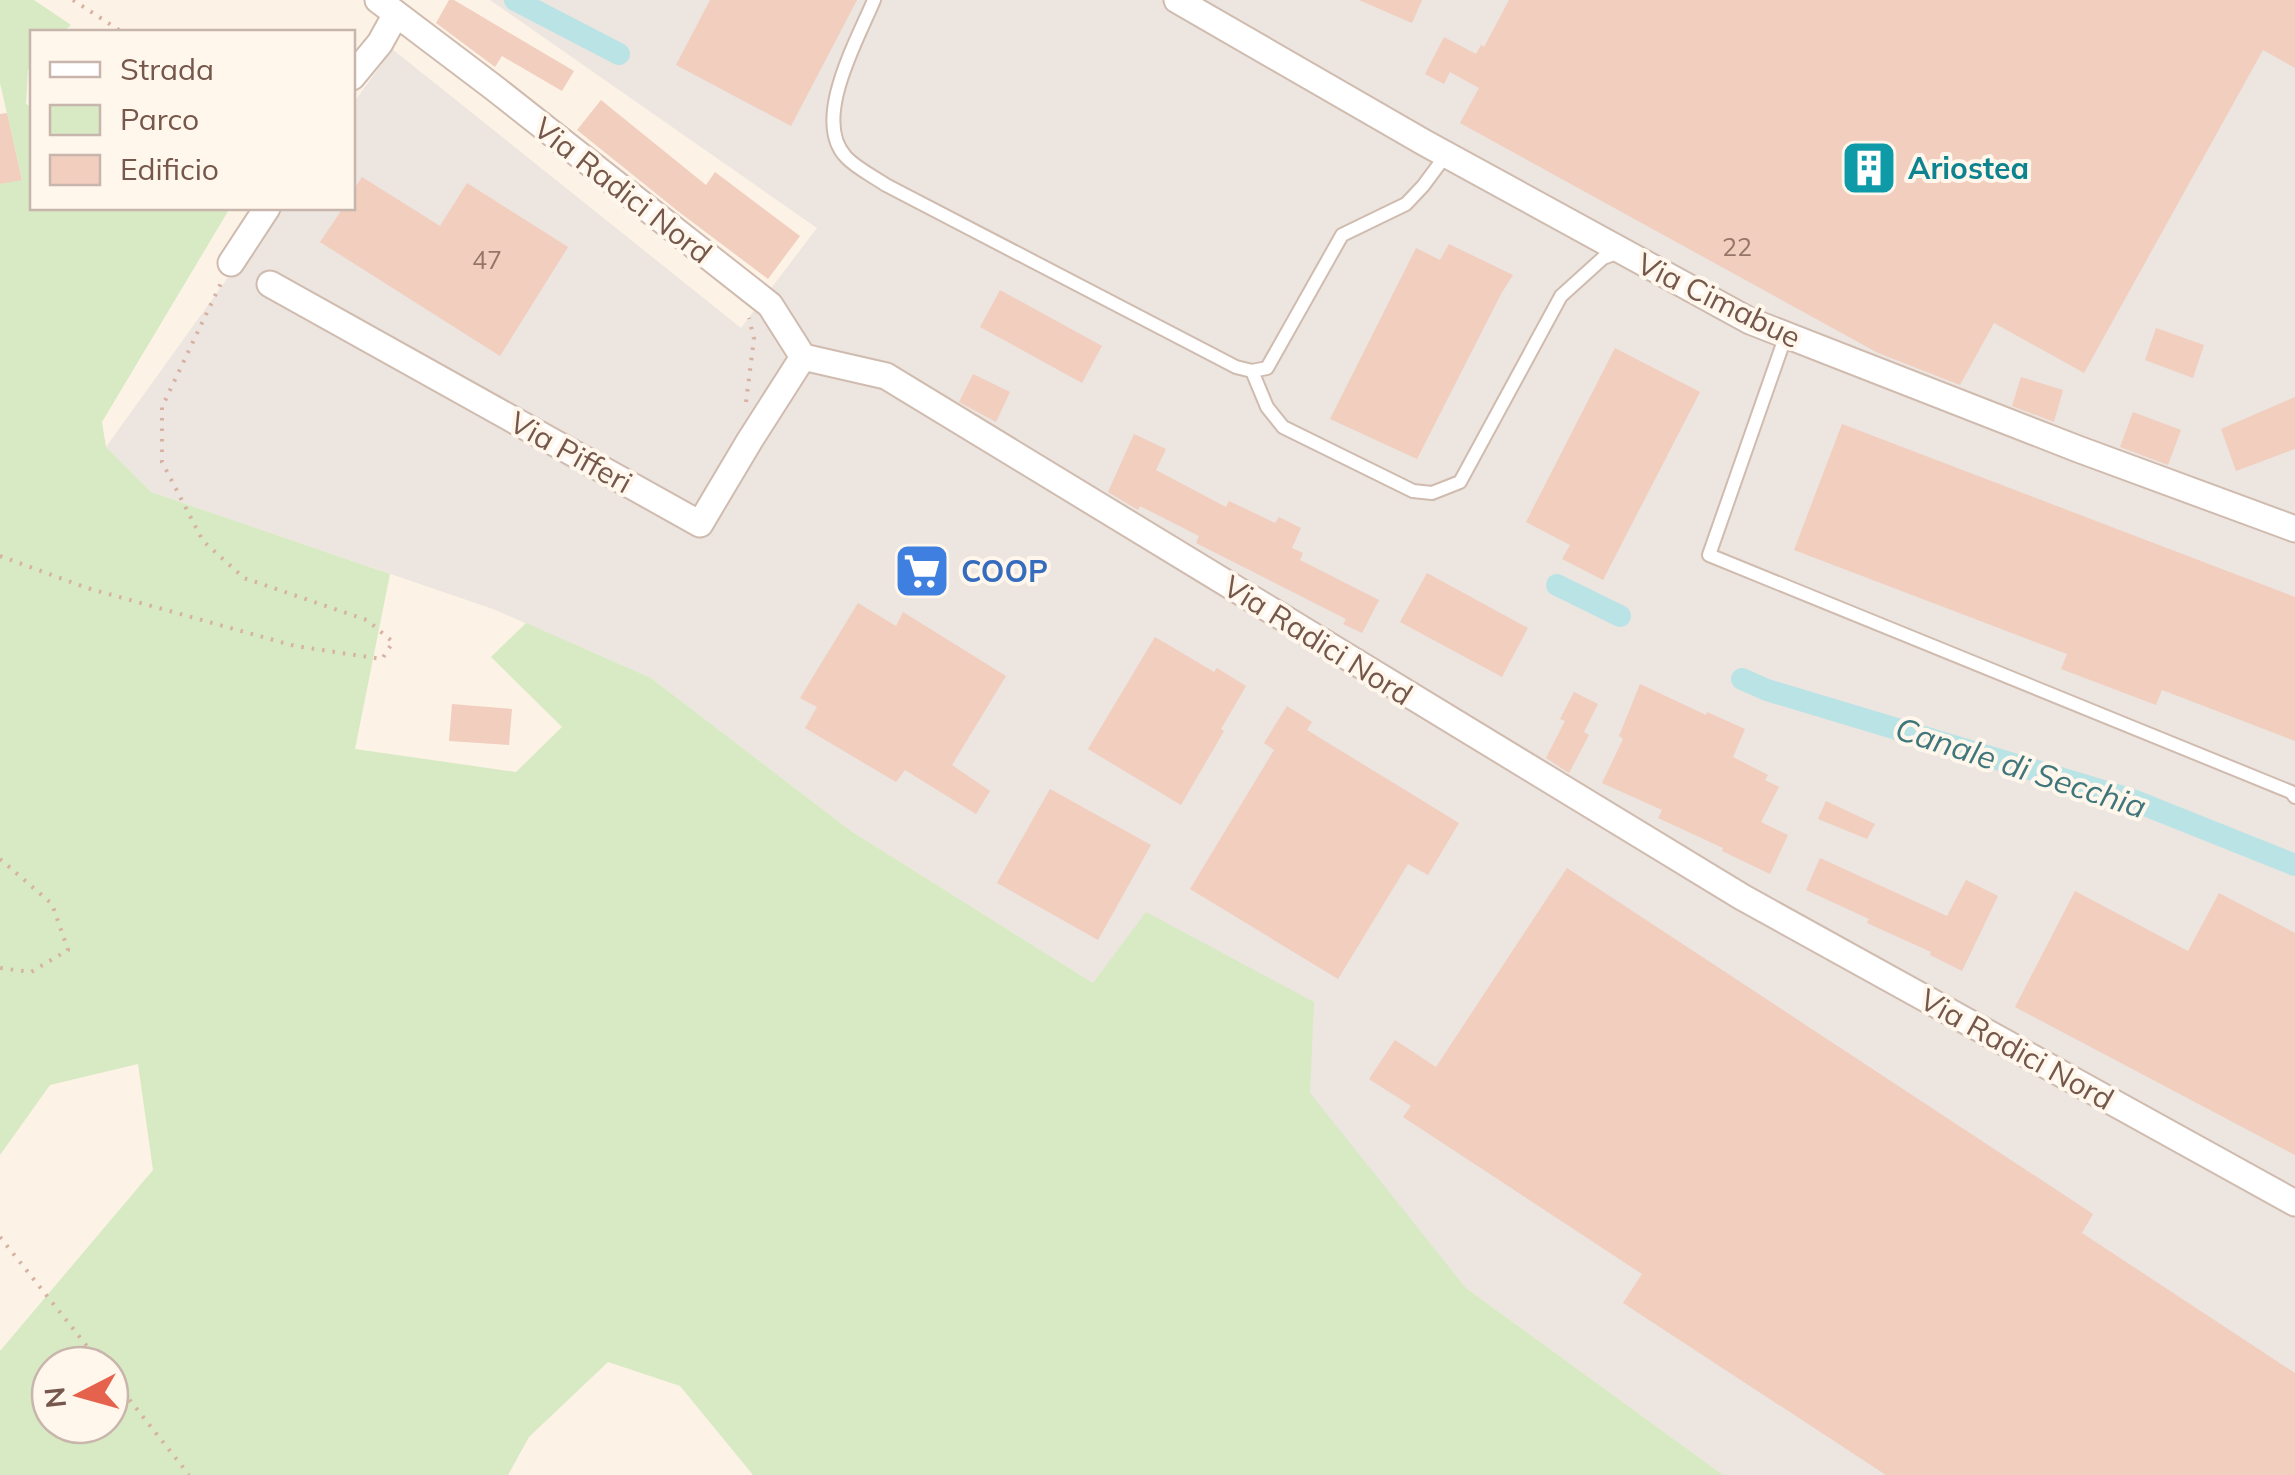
<svg xmlns="http://www.w3.org/2000/svg" width="2295" height="1475" viewBox="0 0 2295 1475" font-family="Mulish,sans-serif">
	<style>
		.industrial { fill: #ece5e0 }
		.green { fill: #d7eac4; fill-rule: evenodd }
		.lines { fill: none; stroke-linecap: round; stroke-linejoin: round }
		.canal { stroke: #bae3e6; stroke-width: 22 }
		.building { fill: #f1cebe }
		.service-casing { stroke: #d0bbaf; stroke-width: 16 }
		.minor-casing { stroke: #d0bbaf; stroke-width: 29 }
		.path { stroke: #d7b1a1; stroke-width: 4; stroke-dasharray: 2.5 8; stroke-linecap: butt }
		.service { stroke: #fff; stroke-width: 12 }
		.minor { stroke: #fff; stroke-width: 25 }
		.labels { text-anchor: middle; dominant-baseline: central; stroke-width: 8; stroke-linejoin: round; paint-order: stroke }
		.number-label { font-size: 25px; fill: #947568 }
		.culture-label { font-size: 30px; font-weight: bold; fill: #0d838f; stroke: #fff6ec; text-anchor: start }
		.street-label { font-size: 30px; fill: #75574b; stroke: #fff6ec }
		.shop-label { font-size: 30px; font-weight: bold; fill: #366cbe; stroke: #fff6ec; text-anchor: start }
		.water-label { font-size: 32px; font-style: italic; fill: #3f767b; stroke: #fff6ec }
	</style>
	<rect width="100%" height="100%" fill="#fcf2e6"/>
	<path class="industrial" d="M490,0H2295V1475H1723L1466,1288L1309,1093L1093,983L851,831L651,678L493,609L151,492L106,447L278,208H352L353,104L392,49L741,328L817,228Z"/>
	<path class="green" d="M0,0H34L71,25L63,32H32V65L28,70L26,104L32,108V208H230L102,422L106,447L151,492L390,574L355,749L516,772L562,727L491,657L526,623L651,678L851,831L1093,983L1146,912L1314,1002L1310,1093L1466,1288L1723,1475H753L680,1386L608,1362L529,1437L508,1475H0V1351L153,1170L138,1064L50,1085L0,1155V184L22,179L0,83ZM50,1365H110V1425H50Z"/>
	<g class="lines">
		<g class="canal">
			<path d="M515,0L619,54"/>
			<path d="M1557,585L1620,616"/>
			<path d="M1742,679L1767,690L2130,799L2295,865"/>
		</g>
	</g>
	<g class="building">
		<path d="M449,0H454L574,71L562,91L502,56L495,67L436,23Z"/>
		<path d="M710,0H857L791,126L676,65Z"/>
		<path d="M1359,0H1422L1412,23Z"/>
		<path d="M1509,0H2295V68L2263,50L2084,373L1994,323L1960,385L1878,353L1460,123L1479,88L1450,72L1444,84L1425,74L1444,37L1476,54L1481,45L1484,47Z"/>
		<path d="M601,100L706,185L715,172L800,236L768,279L679,212L577,130Z"/>
		<path d="M7,113L22,180L0,184V114Z"/>
		<path d="M362,177L440,226L467,183L568,247L500,356L320,242L343,208H352V192Z"/>
		<path d="M1449,244L1513,275L1501,294L1417,459L1330,419L1416,248L1440,260Z"/>
		<path d="M1000,290L1102,346L1082,383L980,327Z"/>
		<path d="M2156,328L2204,345L2193,378L2145,360Z"/>
		<path d="M1615,348L1700,392L1603,580L1562,559L1570,545L1526,522Z"/>
		<path d="M973,374L1010,392L996,422L959,402Z"/>
		<path d="M2021,377L2063,390L2054,422L2012,406Z"/>
		<path d="M2295,397V449L2236,471L2221,429Z"/>
		<path d="M2133,412L2181,430L2168,465L2120,447Z"/>
		<path d="M1842,424L2295,597V741L2162,690L2156,705L2061,669L2067,654L1794,550Z"/>
		<path d="M1134,434L1166,449L1156,470L1226,507L1229,501L1275,523L1279,517L1301,528L1292,548L1303,553L1300,560L1379,600L1362,633L1343,624L1346,619L1196,543L1199,536L1140,506L1138,510L1108,492Z"/>
		<path d="M1427,573L1528,628L1502,677L1400,622Z"/>
		<path d="M858,603L896,626L903,612L1006,676L952,765L990,791L976,814L905,770L896,782L805,728L817,707L800,698Z"/>
		<path d="M1155,637L1214,672L1217,668L1246,686L1221,729L1224,731L1181,805L1088,749Z"/>
		<path d="M1640,684L1706,715L1707,712L1745,729L1733,757L1768,775L1765,780L1779,787L1761,822L1788,835L1770,874L1722,851L1723,848L1658,818L1662,810L1602,783L1623,739L1619,736Z"/>
		<path d="M1574,692L1598,704L1584,732L1589,735L1569,773L1546,758L1565,721L1560,719Z"/>
		<path d="M452,704L512,709L509,745L449,741Z"/>
		<path d="M1287,706L1312,722L1307,730L1459,823L1428,875L1408,864L1338,979L1190,889L1274,750L1264,743Z"/>
		<path d="M1050,789L1151,845L1098,940L997,883Z"/>
		<path d="M1826,801L1875,824L1867,839L1818,819Z"/>
		<path d="M1820,858L1947,916L1966,880L1998,896L1962,971L1930,955L1931,952L1867,923L1869,919L1806,890Z"/>
		<path d="M1567,868L2093,1214L2082,1233L2295,1373V1475H1886L1623,1303L1642,1274L1403,1117L1411,1106L1369,1079L1395,1040L1436,1067Z"/>
		<path d="M2075,891L2188,951L2219,893L2295,933V1155L2015,1007Z"/>
	</g>
	<g class="lines">
		<g class="service-casing">
			<g id="service">
				<path d="M874,0C858,39 811,120 846,157C856,168 873,176 886,185L1236,367L1252,371L1267,368L1342,235L1406,204L1423,186L1446,155"/>
				<path d="M1786,335L1709,555L2291,792L2295,797"/>
				<path d="M1252,371L1267,407L1283,427L1413,491L1432,493L1460,482L1561,296L1603,258L1622,251"/>
			</g>
		</g>
		<g class="minor-casing">
			<g id="minor">
				<path d="M378,0L493,87L770,305L803,357L886,376L1742,897L2295,1203"/>
				<path d="M1177,0L1425,143L1750,321L2078,449L2295,529"/>
				<path d="M352,77L380,43L396,14"/>
				<path d="M231,263L267,208"/>
				<path d="M270,284L700,524L750,440L803,357"/>
			</g>
		</g>
		<g class="path">
			<path d="M73,0L122,32"/>
			<path d="M746,402L754,339L749,318"/>
			<path d="M0,556L87,588L295,646L382,659L393,642L367,620L244,578L203,541L162,462V407L222,281"/>
			<path d="M0,859L52,904L68,950L31,972L0,968"/>
			<path d="M0,1237L102,1365"/>
			<path d="M110,1375L189,1475"/>
		</g>
		<use href="#service" class="service"/>
		<use href="#minor" class="minor"/>
	</g>
	<defs>
		<g id="building-square" transform="scale(2.875)"><rect x="-9" y="-9" width="18" height="18" rx="4" fill="#0f9aa8" stroke="#fff6ec"/><path d="M-4-6H4V6H1V3H-1V6H-4ZM-2.5-4.3h1.7v1.8h-1.7ZM.8-4.3h1.7v1.8H.8ZM-2.5-1h1.7V.8h-1.7ZM.8-1h1.7V.8H.8Z" fill="#fff"/></g>
		<g id="supermarket-square" transform="scale(2.875)"><rect x="-9" y="-9" width="18" height="18" rx="4" fill="#3f7fe0" stroke="#fff6ec"/><path d="M-6-5.5h2.5l.6 2H6L4.5 2H-2.5L-4.4-4H-6ZM-1.5 3.2a1.3 1.3 0 1 0 .1 0ZM3 3.2a1.3 1.3 0 1 0 .1 0Z" fill="#fff"/></g>
	</defs>
	<g fill-rule="evenodd">
		<use href="#building-square" x="1869" y="168"/>
		<use href="#supermarket-square" x="922" y="571"/>
	</g>
	<g class="labels">
		<g class="number-label">
			<text x="1737" y="246">22</text>
			<text x="487" y="259">47</text>
		</g>
		<g class="culture-label">
			<text x="1908" y="168">Ariostea</text>
		</g>
		<g class="street-label">
			<text transform="translate(623 190) rotate(38)">Via Radici Nord</text>
			<text transform="translate(1719 300) rotate(26)">Via Cimabue</text>
			<text transform="translate(571 452) rotate(29)">Via Pifferi</text>
			<text transform="translate(1318 640) rotate(32)">Via Radici Nord</text>
			<text transform="translate(2017 1049) rotate(29)">Via Radici Nord</text>
		</g>
		<g class="shop-label">
			<text x="961" y="571">COOP</text>
		</g>
		<g class="water-label">
			<text transform="translate(2021 767) rotate(18)">Canale di Secchia</text>
		</g>
	</g>
	<rect x="30" y="30" width="325" height="180" fill="#fff6ec" stroke="#c8b6ac" stroke-width="2.5"/>
	<rect x="50" y="62" width="50" height="15" fill="#ffffff" stroke="#c8b6ac" stroke-width="2.5"/>
	<text x="120" y="80" font-size="30" fill="#75574b">Strada</text>
	<rect x="50" y="105" width="50" height="30" fill="#d7eac4" stroke="#c8b6ac" stroke-width="2.5"/>
	<text x="120" y="130" font-size="30" fill="#75574b">Parco</text>
	<rect x="50" y="155" width="50" height="30" fill="#f1cebe" stroke="#c8b6ac" stroke-width="2.5"/>
	<text x="120" y="180" font-size="30" fill="#75574b">Edificio</text>
	<g transform="translate(80 1395) rotate(264)"><circle r="48" fill="#fff6ec" stroke="#c8b6ac" stroke-width="2.5"/>
	<path d="M0-8L18 38L0 25L-18 38Z" fill="#e5624c"/>
	<text y="-15" font-size="28" font-weight="bold" text-anchor="middle" fill="#75574b">N</text>
	</g>
</svg>
